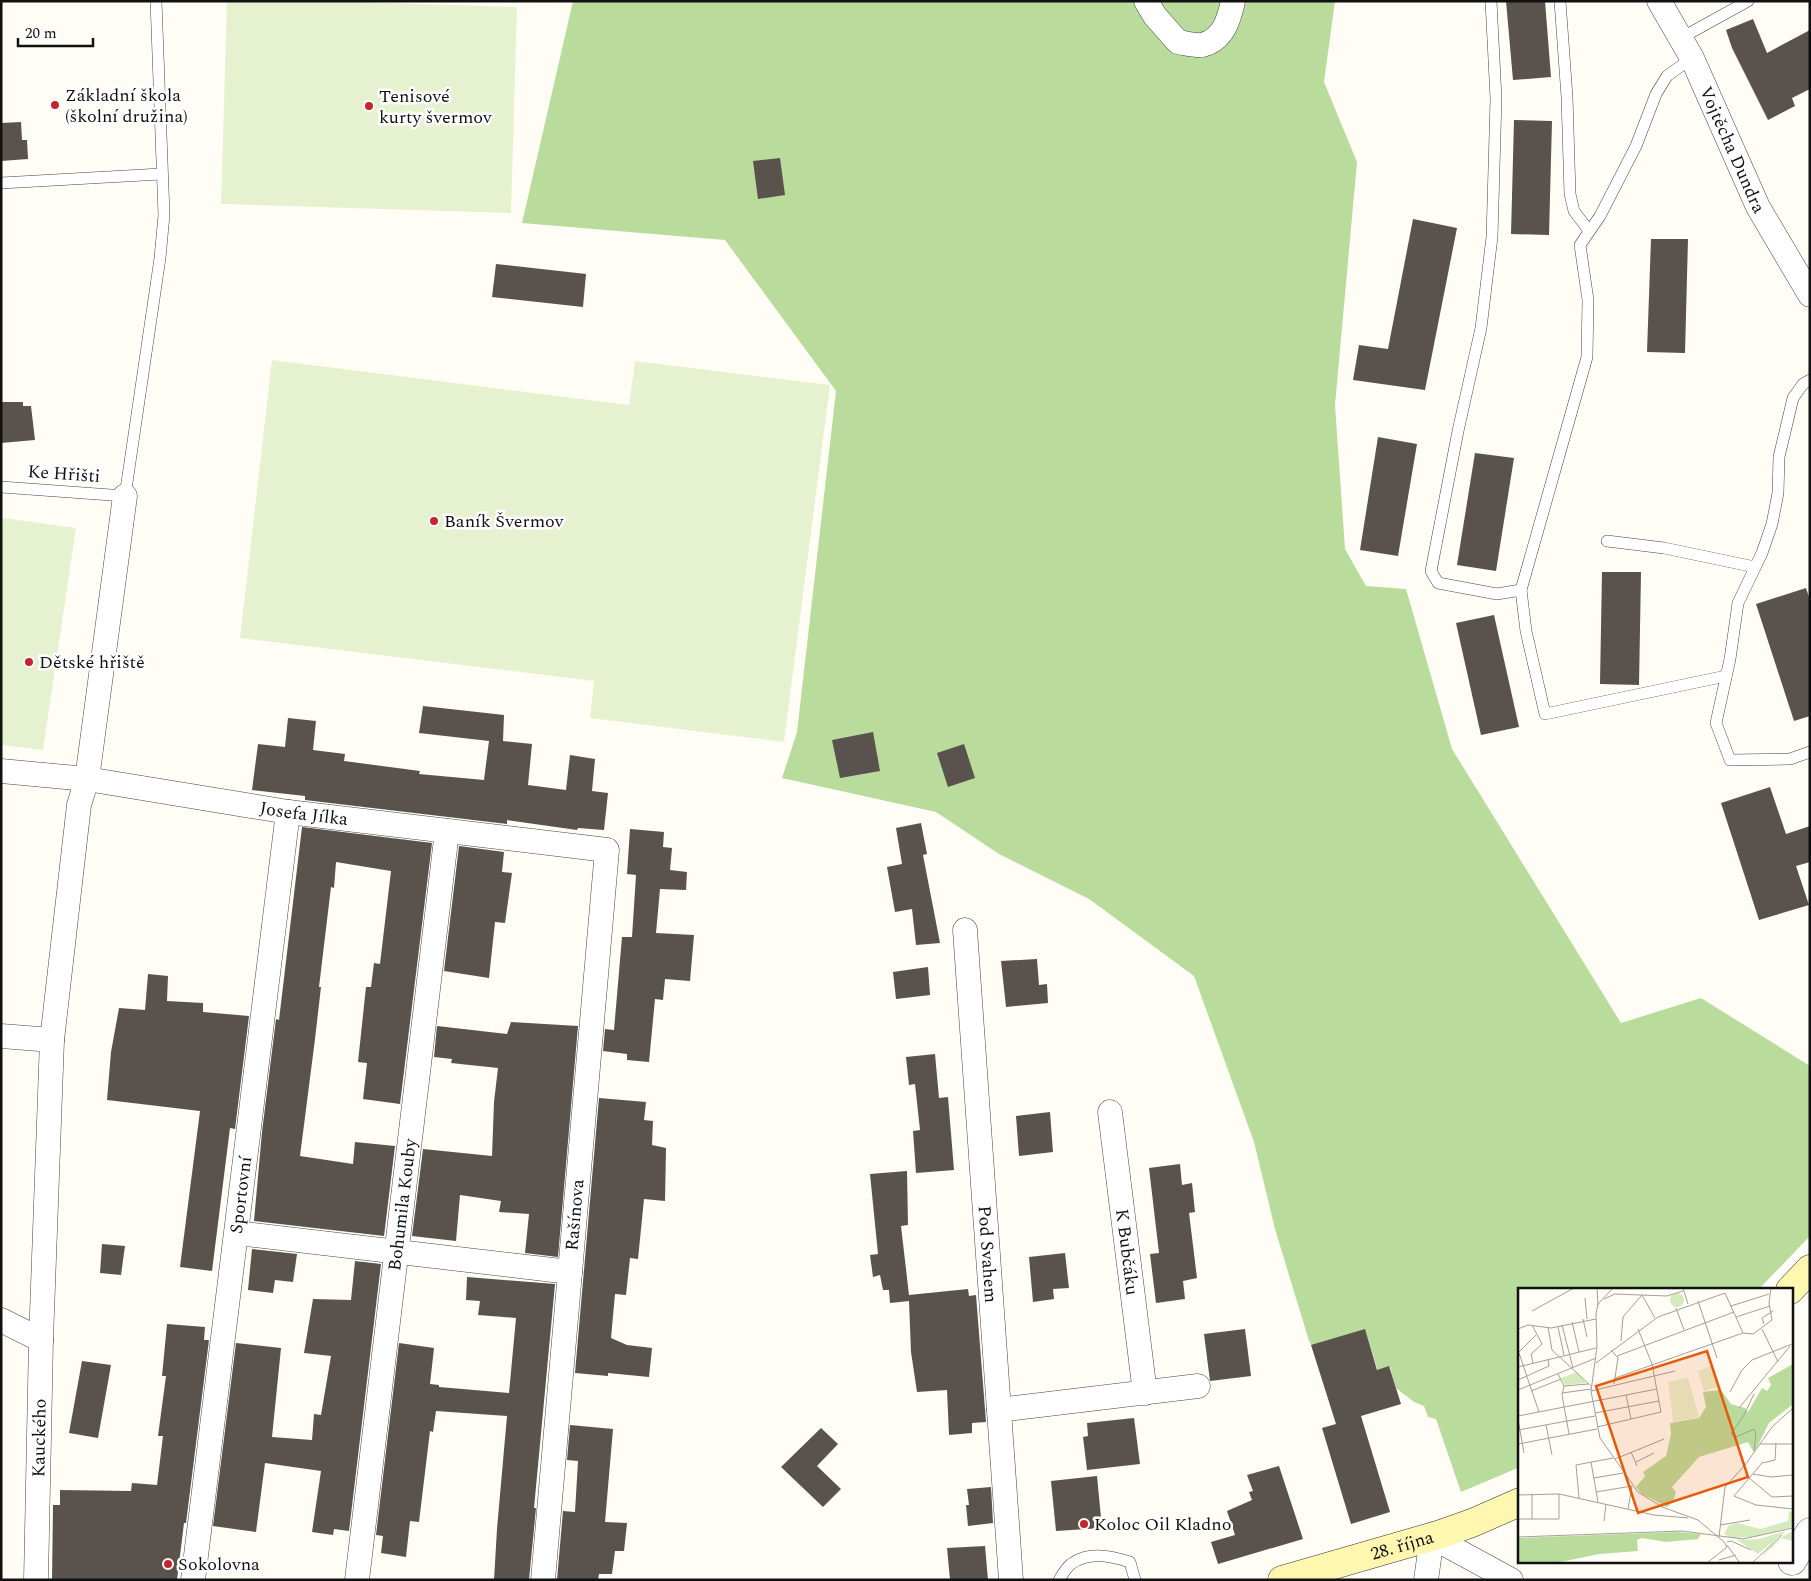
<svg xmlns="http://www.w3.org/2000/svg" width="1811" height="1581" viewBox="0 0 1811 1581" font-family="Spectral,serif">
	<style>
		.forest { fill: #b9dc9c }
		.pitch { fill: #e6f2cf }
		.building { fill: #5a524d }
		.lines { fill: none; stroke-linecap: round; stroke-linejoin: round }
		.service-casing { stroke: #444; stroke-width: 12 }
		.minor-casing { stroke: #444; stroke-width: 25 }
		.tertiary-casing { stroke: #444; stroke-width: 29 }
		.secondary-casing { stroke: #333; stroke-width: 29 }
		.service { stroke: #fff; stroke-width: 11 }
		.minor { stroke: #fff; stroke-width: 24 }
		.tertiary { stroke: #fff; stroke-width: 28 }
		.secondary { stroke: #fff6b0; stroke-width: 28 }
		.poi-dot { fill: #c4262e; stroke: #fff; stroke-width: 2 }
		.labels { text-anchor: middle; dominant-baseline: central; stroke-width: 5; stroke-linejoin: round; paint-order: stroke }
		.poi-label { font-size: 18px; fill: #111; stroke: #fff; text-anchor: start }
		.street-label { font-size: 18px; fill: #111; stroke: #fff }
		.inset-road { fill: none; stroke: #a09f9a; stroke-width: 1 }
		.view { fill: #e8590c; fill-opacity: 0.15; stroke: #e8590c; stroke-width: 2.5 }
		.inset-edge { fill: none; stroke: #111; stroke-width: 2.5 }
	</style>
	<rect width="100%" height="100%" fill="#fffdf5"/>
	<path class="forest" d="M573,1H1335L1324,82L1357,162L1335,405L1345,549L1366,586L1406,589L1452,749L1621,1023L1701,998L1810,1066V1236L1758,1290H1520V1467L1461,1492L1436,1419L1428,1417L1424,1406L1414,1402L1396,1388L1390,1367L1378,1371L1365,1330L1312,1346L1309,1341L1275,1229L1254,1142L1194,976L1089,899L999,854L936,812L782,778L797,732L836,391L725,240L522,223Z"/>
	<g class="pitch">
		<path d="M227,1H320L517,7L511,213L221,204Z"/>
		<path d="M272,360L629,405L635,361L830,385L784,742L590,718L594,681L240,638Z"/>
		<path d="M3,518L76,528L43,750L1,745V531Z"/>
	</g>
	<g class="building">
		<path d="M1506,1H1545L1551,77L1513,80Z"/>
		<path d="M1753,19L1767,53L1810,30V89L1792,98L1795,106L1768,120L1732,48L1726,30Z"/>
		<path d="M1514,120L1552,121L1549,235L1511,234Z"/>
		<path d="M21,122L22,140H27L28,159L1,161V123Z"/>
		<path d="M780,158L785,195L758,199L753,161Z"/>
		<path d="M1413,219L1457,228L1425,390L1353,380L1359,345L1388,349Z"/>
		<path d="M1651,239H1688L1685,353L1647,352Z"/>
		<path d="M496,264L586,274L583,307L492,297Z"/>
		<path d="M1,402H23V406H31L35,440L1,443Z"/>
		<path d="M1378,437L1417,444L1398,556L1360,550Z"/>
		<path d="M1475,453L1514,458L1496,571L1457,565Z"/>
		<path d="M1602,572H1641L1639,685L1600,684Z"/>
		<path d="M1806,588L1810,600V716L1794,721L1756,604Z"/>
		<path d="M1494,615L1519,727L1481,735L1456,623Z"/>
		<path d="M423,706L504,715L503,741L532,744L528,785L566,790L570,755L595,759L592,791L608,793L604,830L578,828L577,830L507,820V824L305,800V796L252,790L258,744L285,747L288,718L316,721L313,750L345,754L344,761L420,771L419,774L484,780L489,741L419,733Z"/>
		<path d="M873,732L880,771L840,778L832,740Z"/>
		<path d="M964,744L975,778L948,787L937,753Z"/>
		<path d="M1770,787L1786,834L1810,826V862L1796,866L1809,905L1759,920L1721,803Z"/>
		<path d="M921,823L927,854L923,855L940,943L916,945L912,909L895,912L887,867L902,864L896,828Z"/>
		<path d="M302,827L432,843L400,1104L363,1099L367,1063L358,1062L366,987H371L374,963L380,964L391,871L336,862L334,888L331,887L319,987H321L315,1039L300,1156L353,1164L355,1142L395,1146L384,1236L254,1221L262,1132L276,1019L279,1020Z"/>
		<path d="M630,829L664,832L663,847L672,848L670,870L687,872L686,890L660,889L656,933L694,935L690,981L665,979L663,1000L655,999L649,1062L627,1060V1054L603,1051L605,1029L614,1030L622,937H632L636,875L627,874Z"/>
		<path d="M459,846L504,852L502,872L512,873L505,923L495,922L489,978L444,971Z"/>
		<path d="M1037,959L1039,985L1047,984L1048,1003L1006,1007L1001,961Z"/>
		<path d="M928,967L930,995L896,999L893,972Z"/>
		<path d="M148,974L168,976L167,1001L203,1003V1012L249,1016L235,1129L230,1128L212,1271L180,1267L200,1111L107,1100L111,1052L119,1008L145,1010Z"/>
		<path d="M511,1022L578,1026L558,1257L525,1253L529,1214L499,1212L501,1201L460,1195L456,1241L412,1236L423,1149L492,1156L494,1102L498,1068L451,1063L452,1059L434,1057L437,1026L507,1034Z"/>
		<path d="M935,1054L939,1098L948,1097L954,1170L916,1173L913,1131L920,1130L915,1084L909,1085L906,1057Z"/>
		<path d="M599,1098L646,1102L644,1120L653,1121L652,1145L666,1148L665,1201L644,1199L638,1259L630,1258L626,1295L615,1294L611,1338L627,1345L652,1348L649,1377L608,1373V1376L575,1373Z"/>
		<path d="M1050,1112L1053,1152L1019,1156L1016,1116Z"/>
		<path d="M1180,1164L1182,1185L1192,1183L1195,1212L1189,1213L1197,1278L1183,1281L1185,1299L1156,1303L1150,1254L1159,1253L1149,1168Z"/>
		<path d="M907,1171L908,1225L901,1226L909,1295L968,1289L969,1296L976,1295L986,1422L972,1423V1433L949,1435L947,1390L917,1392L911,1352L909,1301L890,1303L889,1290H883L880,1275L873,1277L870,1255L878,1254L870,1174Z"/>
		<path d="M102,1244L125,1246L121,1275L100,1273Z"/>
		<path d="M252,1249L297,1254L293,1282L275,1280L273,1293L248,1290Z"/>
		<path d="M1065,1253L1069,1288L1053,1289L1054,1299L1033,1302L1029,1257Z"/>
		<path d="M355,1261L381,1264L349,1531L334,1529L333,1535L312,1532L321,1471L265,1463L256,1532L213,1526L236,1343L281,1348L272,1437L312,1440L314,1414L321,1415L331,1356L304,1353L313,1299L351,1300Z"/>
		<path d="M467,1277L555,1284L534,1508H536L529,1580H494L497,1529L507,1416L436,1411L433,1432L430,1431L419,1522L410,1521L406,1557L381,1553L383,1536L376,1535L399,1343L434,1348L430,1384L439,1385V1387L509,1393L516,1318L478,1315L480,1301L466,1300Z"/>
		<path d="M167,1324L205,1327L204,1340H209L186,1523H184L177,1580H52L53,1505H60V1490L131,1491L132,1483L157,1485L163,1436H158L166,1376H162Z"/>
		<path d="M1245,1329L1251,1376L1210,1381L1204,1334Z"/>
		<path d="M1365,1329L1377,1370L1389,1366L1401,1404L1361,1416L1390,1512L1351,1524L1322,1428L1336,1424L1311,1345Z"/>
		<path d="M82,1361L111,1365L98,1438L69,1433Z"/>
		<path d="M1134,1418L1140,1464L1087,1470L1083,1437L1088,1436L1087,1423Z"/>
		<path d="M570,1425L613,1429L605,1522L627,1523L624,1551H615L612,1574H599L598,1580H557L563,1511L575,1512L578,1461L567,1460Z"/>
		<path d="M821,1428L838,1444L817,1466L841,1489L823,1507L781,1467Z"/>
		<path d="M1279,1466L1303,1539L1218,1564L1211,1542L1235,1535L1227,1511L1252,1500L1249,1492L1253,1491L1247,1475Z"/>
		<path d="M1097,1476L1102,1528L1056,1531L1051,1481Z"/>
		<path d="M991,1487L993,1523L968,1526L966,1505H969L967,1489Z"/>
		<path d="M985,1546L988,1580H950L947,1548Z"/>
	</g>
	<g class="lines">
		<g class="service-casing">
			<g id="service">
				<path d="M1491,1L1496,99L1492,237L1481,328L1458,431L1431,571L1438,583L1497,594L1521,590"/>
				<path d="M1560,1L1567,97L1570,194L1574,211L1589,231"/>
				<path d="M1681,38L1748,1"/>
				<path d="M1692,58L1667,76L1656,94L1636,146L1600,216L1580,245L1588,300L1587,357L1521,590L1526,631L1545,714L1726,676"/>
				<path d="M1,183L161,174"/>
				<path d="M1810,380L1803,384L1793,398L1779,457L1778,493L1772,524L1762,553L1738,603L1730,659L1716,723L1730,760L1790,759L1810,752"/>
				<path d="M1,487L125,496L160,258L164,215L156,1"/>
				<path d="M1607,541L1664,548L1755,567"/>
				<path d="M1059,1580C1062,1575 1066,1568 1071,1564C1089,1551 1111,1556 1130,1562L1135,1580"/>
			</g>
		</g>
		<g class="minor-casing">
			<g id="minor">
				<path d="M1146,1L1155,16L1178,42C1185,43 1195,46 1202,45C1223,40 1229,20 1233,1"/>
				<path id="s1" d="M1659,1L1692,58L1758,207L1810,295"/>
				<path id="s2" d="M1,771L87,779L288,812L607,850L543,1580"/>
				<path id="s3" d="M965,930L1011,1580"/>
				<path d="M1,1036L52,1040"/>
				<path id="s4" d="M1110,1112L1145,1393"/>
				<path d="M237,1233L570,1272"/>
				<path d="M1,1320L41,1340"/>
				<path d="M999,1410L1198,1386"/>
				<path id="s5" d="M36,1580L41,1340L52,1040L79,805L87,779L125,496"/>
				<path id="s6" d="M193,1580L288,812"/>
				<path id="s7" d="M357,1580L447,831"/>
				<path d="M1426,1580L1432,1537L1511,1580"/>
			</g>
		</g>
		<g class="tertiary-casing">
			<path id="tertiary" d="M1792,1561L1810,1532"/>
		</g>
		<g class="secondary-casing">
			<g id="secondary">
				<path d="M1790,1290L1810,1269"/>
				<path id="s8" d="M1282,1580L1441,1534L1472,1523L1520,1502"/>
			</g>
		</g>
		<use href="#service" class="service"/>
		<use href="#minor" class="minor"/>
		<use href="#tertiary" class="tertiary"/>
		<use href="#secondary" class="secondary"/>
	</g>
	<g class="poi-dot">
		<circle cx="55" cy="105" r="5"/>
		<circle cx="369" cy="106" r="5"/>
		<circle cx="434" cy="521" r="5"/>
		<circle cx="29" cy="662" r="5"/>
		<circle cx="1084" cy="1524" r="5"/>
		<circle cx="168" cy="1564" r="5"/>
	</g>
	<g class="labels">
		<g class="poi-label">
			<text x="65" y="95">Základní škola<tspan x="65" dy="21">(školní družina)</tspan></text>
			<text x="379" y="96">Tenisové<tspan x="379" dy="21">kurty švermov</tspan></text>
			<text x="444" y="521">Baník Švermov</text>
			<text x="39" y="662">Dětské hřiště</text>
			<text x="1094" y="1524">Koloc Oil Kladno</text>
			<text x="178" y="1564">Sokolovna</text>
		</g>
		<g class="street-label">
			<text stroke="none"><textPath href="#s1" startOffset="166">Vojtěcha Dundra</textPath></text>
			<text transform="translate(64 474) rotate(4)">Ke Hřišti</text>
			<text stroke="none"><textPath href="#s2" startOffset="306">Josefa Jílka</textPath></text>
			<text stroke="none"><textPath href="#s6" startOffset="388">Sportovní</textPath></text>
			<text stroke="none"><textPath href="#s7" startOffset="378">Bohumila Kouby</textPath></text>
			<text transform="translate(575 1215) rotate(-85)">Rašínova</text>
			<text stroke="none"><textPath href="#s4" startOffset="141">K Bubčáku</textPath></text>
			<text stroke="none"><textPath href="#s3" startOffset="325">Pod Svahem</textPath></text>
			<text stroke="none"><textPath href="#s5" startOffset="142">Kauckého</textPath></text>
			<text stroke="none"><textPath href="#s8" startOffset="125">28. října</textPath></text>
		</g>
	</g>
	<g transform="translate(1518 1288)">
		<rect width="275" height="275" fill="#fffdf5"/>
		<path d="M152 12a7 7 0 1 1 14 0a7 7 0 1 1-14 0ZM59,84L68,95L47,97L43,90ZM271,223L275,224V239L234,249L213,250L206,246L211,237L220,235L242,241L270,233ZM268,243L240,266L219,252L241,251ZM275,243V253L263,250L243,270L253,257L264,249Z" fill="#d5ebbd"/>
		<path d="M275,76V116L251,135L238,161L235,163L230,154L181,169L154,199L158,204L155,214L149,219L124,206L118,199L127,188L125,184L148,168L153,146L152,135L181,130L188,119L185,104L203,102L213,116L227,120L230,124L244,100L249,103L253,97L250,90ZM159,244L183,246L180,251L148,254L124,250L119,252L120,263L81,266L38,275H0V250Z" fill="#b9dc9c"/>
		<path d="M194,78L200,99L186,103L180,83ZM170,90L181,129L155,134L150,94Z" fill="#e6f2cf"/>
		<path class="inset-road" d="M79,0L80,17M95,0L80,16L78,26L79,59L73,103L82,150L120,204L144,219L180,232L206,254M165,0L170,16M207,5L225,45M124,7L137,30M67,10L69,31M86,11L97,6L149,8L165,3M180,13L199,70M213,18L251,6M158,20L166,42M14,23L56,0M218,29L252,18M65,31L69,49M54,34L61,64M246,36L244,30L255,23M14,37L24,56L13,66L15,75M44,37L55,80M30,39L34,62L73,98M40,39L46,67M0,41L10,37L33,40L78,31M244,41L260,74M225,45L235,46L254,32L251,15L253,0M103,53L105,29L124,7M93,62L100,70L96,96M0,65L18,47M1,65L21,124M99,68L216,24M78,75L140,29L207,5M0,79L78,60M40,86L46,98L44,107L51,146M97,90L225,45M0,92L31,78L30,71M46,98L70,96M0,102L78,70M13,103L43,91M73,103L157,83M212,104L224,82L234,72L274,56M44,105L73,101M236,106L226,127L213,146L218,149L236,141L238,146L236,164M108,107L113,131M221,120L272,58M77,125L141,113M0,128L139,101M0,131L6,165M28,137L34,167M79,139L143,124L134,76L120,41M0,142L77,128M258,155L257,172L244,175L216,208L238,217L275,221M0,156L79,141M242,156H275M113,164L119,178M97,171L146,151M73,174L80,214M118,174L136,165M235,186L253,189L275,187M76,190L105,185M231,190L254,209L275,208M78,204L114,198L110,221M14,206V231M0,207L41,206L136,227L170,230M61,210L58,177L95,170M0,231H41V206M86,233L88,216M202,237L232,232M0,249L164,243L225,251L275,240M201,249L207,199L227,177L254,139L275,120M209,254L213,253L233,262M209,257L222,275M201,272L218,267M189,275L209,259L206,254M234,275L264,247"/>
		<path class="view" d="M189,63L230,189L120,225L78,98Z"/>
		<rect width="275" height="275" class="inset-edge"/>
	</g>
	<rect width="1811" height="1581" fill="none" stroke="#111111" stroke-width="5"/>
	<path d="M18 38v8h75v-8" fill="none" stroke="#111111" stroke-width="2.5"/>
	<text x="25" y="38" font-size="15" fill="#111111" stroke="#ffffff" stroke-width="4" paint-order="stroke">20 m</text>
</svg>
